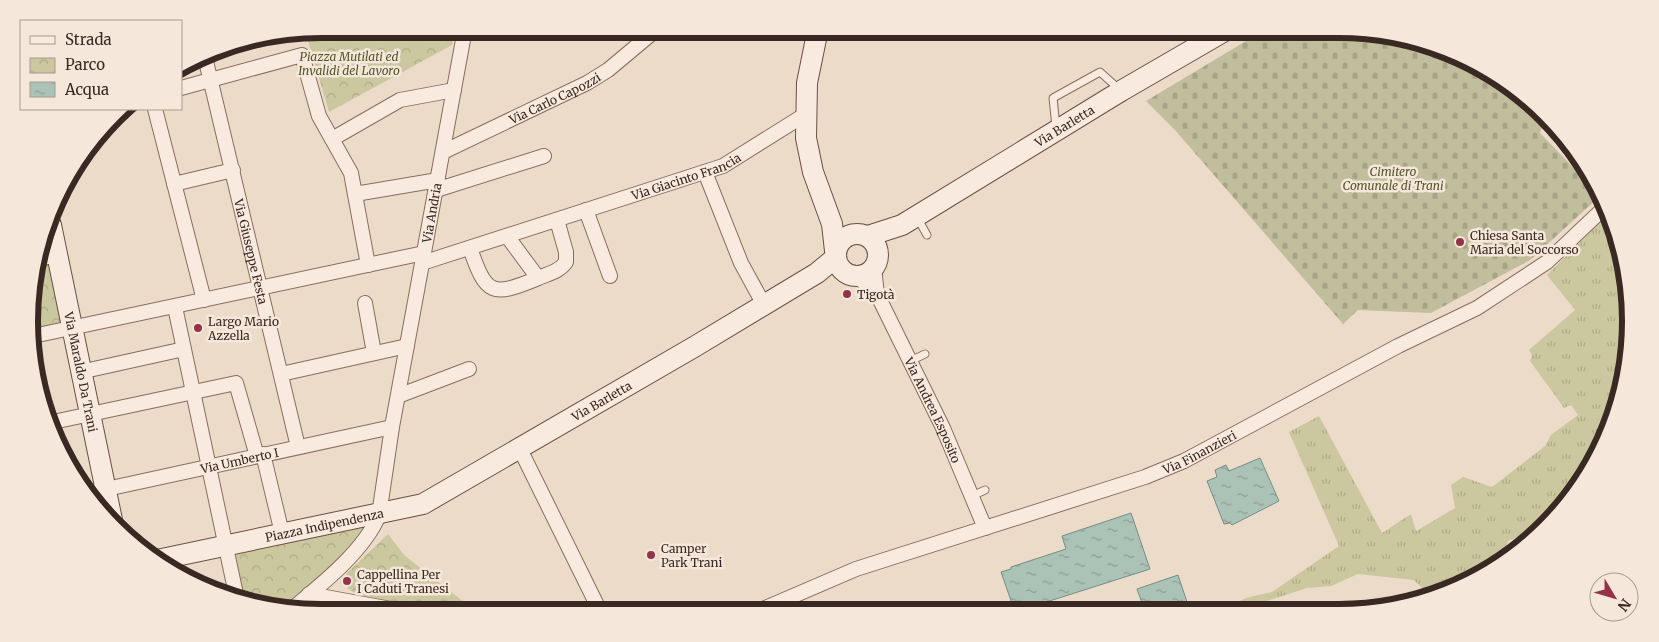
<svg xmlns="http://www.w3.org/2000/svg" width="1659" height="642" viewBox="0 0 1659 642" font-family="Merriweather,serif">
	<style>
		.grass { fill: url(#grass-tufts) }
		.cemetery { fill: url(#cemetery-stones) }
		.park { fill: url(#park-crowns) }
		.water { fill: url(#water-ripples); stroke: #719082 }
		.lines { fill: none; stroke-linecap: round; stroke-linejoin: round }
		.lane-casing { stroke: #896d5f; stroke-width: 9 }
		.street-casing { stroke: #896d5f; stroke-width: 16 }
		.secondary-casing { stroke: #6b4e42; stroke-width: 22 }
		.lane { stroke: #f8eade; stroke-width: 7 }
		.street { stroke: #f8eade; stroke-width: 14 }
		.secondary { stroke: #f8eade; stroke-width: 20 }
		.poi-dot { fill: #953247; stroke: #f5e7da; stroke-width: 2 }
		.labels { text-anchor: middle; dominant-baseline: central; stroke-width: 5; stroke-linejoin: round; paint-order: stroke }
		.park-label { font-size: 12px; font-style: italic; fill: #54562a; stroke: #f5e7da }
		.street-label { font-size: 12px; fill: #3a2922; stroke: #f5e7da }
		.poi-label { font-size: 12px; fill: #3a2922; stroke: #f5e7da; text-anchor: start }
		.rim { fill: none; stroke: #3a2922; stroke-width: 6 }
	</style>
	<defs>
		<pattern id="grass-tufts" width="24" height="20" patternUnits="userSpaceOnUse" patternTransform="scale(1.25)"><rect width="24" height="20" fill="#cbc79e"/><path d="M3 7l-1-3M5 7V3M7 7l1-3M15 17l-1-3M17 17v-4M19 17l1-3" fill="none" stroke="#afab88"/></pattern>
		<pattern id="cemetery-stones" width="16" height="16" patternUnits="userSpaceOnUse" patternTransform="scale(1.25)"><rect width="16" height="16" fill="#c1be9d"/><path d="M2 7V4a2 2 0 0 1 4 0v3zM10 15v-3a2 2 0 0 1 4 0v3z" fill="#a7a387"/></pattern>
		<pattern id="park-crowns" width="20" height="18" patternUnits="userSpaceOnUse" patternTransform="scale(1.25)"><rect width="20" height="18" fill="#cbc79e"/><path d="M2 6a3 3 0 1 1 6 0M12 15a3 3 0 1 1 6 0" fill="none" stroke="#afab88"/></pattern>
		<pattern id="water-ripples" width="26" height="14" patternUnits="userSpaceOnUse" patternTransform="scale(1.25)"><rect width="26" height="14" fill="#abc2b6"/><path d="M2 4q2-2 4 0t4 0M15 11q2-2 4 0t4 0" fill="none" stroke="#8c9e94"/></pattern>
	</defs>
	<rect width="100%" height="100%" fill="#eddbca"/>
	<path class="grass" d="M1605,217L1628,283L1620,397L1591,467L1553,514L1526,534L1508,541L1505,558L1467,583L1429,595L1414,580L1358,574L1331,586L1307,588L1236,611H1218L1246,598L1272,592L1339,546L1289,432L1319,416L1382,533L1411,514L1416,531L1455,508L1451,485L1463,477L1492,487L1545,446L1551,435L1578,415L1571,405L1564,408L1530,361L1532,355L1529,350L1575,310L1547,275Z"/>
	<path class="cemetery" d="M1266,29H1338L1414,39L1516,89L1544,121L1540,133L1597,192L1599,197L1530,260L1431,313L1358,310L1343,324L1175,130L1146,101Z"/>
	<g class="park">
		<path d="M321,29H455L452,45L329,112L305,31Z"/>
		<path d="M54,259L68,325L33,333L31,283L38,262Z"/>
		<path d="M364,526L366,529L363,534L290,606L281,608L245,603L236,557L238,551Z"/>
		<path d="M388,534L404,555L478,613H437L357,594L347,588L353,582L346,574Z"/>
	</g>
	<g class="water">
		<path d="M1260,458L1279,501L1232,525L1230,523L1224,524L1207,481L1217,477L1215,470L1226,465L1229,471Z"/>
		<path d="M1131,513L1150,569L1015,612L1001,572L1011,569V567L1066,549L1062,536Z"/>
		<path d="M1178,575L1190,611H1145L1137,589Z"/>
		<path d="M1401,598L1405,602L1376,611H1311Z"/>
	</g>
	<g class="lines">
		<g class="lane-casing">
			<g id="lane">
				<path d="M1056,127L1053,98L1100,72L1119,89"/>
				<path d="M918,219L927,235"/>
				<path d="M910,361L925,354"/>
				<path d="M972,496L985,490"/>
			</g>
		</g>
		<g class="street-casing">
			<g id="street">
				<path id="s1" d="M205,57L298,447"/>
				<path d="M181,88L302,55L319,116L351,173L368,265"/>
				<path d="M155,109L204,300"/>
				<path d="M332,139L400,100L454,90"/>
				<path id="s2" d="M443,152L587,83L608,70L657,29"/>
				<path d="M705,172L741,263L764,305"/>
				<path d="M174,184L233,170"/>
				<path d="M436,190L544,156"/>
				<path d="M355,194L438,180"/>
				<path d="M586,210L610,276"/>
				<path d="M507,236L538,278"/>
				<path d="M470,248C486,295 492,297 536,279C547,274 559,272 566,262V252L557,220"/>
				<path d="M39,259L57,255"/>
				<path id="s3" d="M422,263L723,166L806,114"/>
				<path id="s4" d="M874,268L877,294L943,428L985,528"/>
				<path d="M858,277L877,294"/>
				<path d="M365,303L374,353"/>
				<path d="M175,307L237,599"/>
				<path d="M33,336L424,253"/>
				<path d="M80,372L184,349"/>
				<path d="M281,374L407,346"/>
				<path d="M398,396L469,369"/>
				<path d="M53,422L236,383L257,456"/>
				<path d="M519,447L597,605"/>
				<path d="M263,454L282,533"/>
				<path id="s5" d="M88,493L392,427"/>
				<path d="M309,594L413,613"/>
				<path id="s6" d="M292,609C322,584 364,551 379,515L392,427L465,29"/>
				<path id="s7" d="M756,612L856,569L1145,477L1184,461L1398,346L1477,308L1547,262L1603,209"/>
			</g>
		</g>
		<g class="secondary-casing">
			<g id="secondary">
				<path d="M818,29L807,83L806,138L813,172L832,224L835,251"/>
				<path id="s8" d="M51,225L112,520"/>
				<circle cx="857" cy="255" r="21"/>
				<path id="s9" d="M868,236L902,225L1121,91L1228,29"/>
				<path id="s10" d="M157,560L423,504L694,347L817,273L835,258"/>
			</g>
		</g>
		<use href="#lane" class="lane"/>
		<use href="#street" class="street"/>
		<use href="#secondary" class="secondary"/>
	</g>
	<g class="poi-dot">
		<circle cx="1460" cy="242" r="5"/>
		<circle cx="847" cy="294" r="5"/>
		<circle cx="198" cy="328" r="5"/>
		<circle cx="651" cy="555" r="5"/>
		<circle cx="347" cy="581" r="5"/>
	</g>
	<g class="labels">
		<g class="park-label">
			<text x="349" y="56">Piazza Mutilati ed<tspan x="349" dy="14">Invalidi del Lavoro</tspan></text>
			<text x="1393" y="171">Cimitero<tspan x="1393" dy="14">Comunale di Trani</tspan></text>
		</g>
		<g class="street-label">
			<text stroke="none"><textPath href="#s2" startOffset="124">Via Carlo Capozzi</textPath></text>
			<text stroke="none"><textPath href="#s9" startOffset="226">Via Barletta</textPath></text>
			<text stroke="none"><textPath href="#s3" startOffset="278">Via Giacinto Francia</textPath></text>
			<text stroke="none"><textPath href="#s6" startOffset="436">Via Andria</textPath></text>
			<text stroke="none"><textPath href="#s1" startOffset="200">Via Giuseppe Festa</textPath></text>
			<text stroke="none"><textPath href="#s8" startOffset="150">Via Maraldo Da Trani</textPath></text>
			<text stroke="none"><textPath href="#s10" startOffset="478">Via Barletta</textPath></text>
			<text stroke="none"><textPath href="#s4" startOffset="155">Via Andrea Esposito</textPath></text>
			<text stroke="none"><textPath href="#s7" startOffset="472">Via Finanzieri</textPath></text>
			<text stroke="none"><textPath href="#s5" startOffset="155">Via Umberto I</textPath></text>
			<text stroke="none"><textPath href="#s10" startOffset="171">Piazza Indipendenza</textPath></text>
		</g>
		<g class="poi-label">
			<text x="1470" y="235">Chiesa Santa<tspan x="1470" dy="14">Maria del Soccorso</tspan></text>
			<text x="857" y="294">Tigotà</text>
			<text x="208" y="321">Largo Mario<tspan x="208" dy="14">Azzella</tspan></text>
			<text x="661" y="548">Camper<tspan x="661" dy="14">Park Trani</tspan></text>
			<text x="357" y="574">Cappellina Per<tspan x="357" dy="14">I Caduti Tranesi</tspan></text>
		</g>
	</g>
	<path d="M0 0H1659V642H0ZM321 38H1339A283 283 0 0 1 1622 321V321A283 283 0 0 1 1339 604H321A283 283 0 0 1 38 321V321A283 283 0 0 1 321 38Z" fill="#f5e7da" fill-rule="evenodd"/>
	<path class="rim" d="M321 38H1339A283 283 0 0 1 1622 321V321A283 283 0 0 1 1339 604H321A283 283 0 0 1 38 321V321A283 283 0 0 1 321 38Z"/>
	<rect x="20" y="20" width="162" height="90" fill="#f5e7da" stroke="#aa9b90"/>
	<rect x="30" y="36" width="25" height="8" fill="#f8eade" stroke="#aa9b90"/>
	<text x="65" y="45" font-size="15" fill="#3a2922">Strada</text>
	<rect x="30" y="58" width="25" height="15" fill="url(#park-crowns)" stroke="#aa9b90"/>
	<text x="65" y="70" font-size="15" fill="#3a2922">Parco</text>
	<rect x="30" y="82" width="25" height="15" fill="url(#water-ripples)" stroke="#aa9b90"/>
	<text x="65" y="95" font-size="15" fill="#3a2922">Acqua</text>
	<g transform="translate(1614 597) rotate(128)"><circle r="24" fill="#f5e7da" stroke="#aa9b90"/>
	<path d="M0-4L9 19L0 12L-9 19Z" fill="#953247"/>
	<text y="-8" font-size="14" font-weight="bold" text-anchor="middle" fill="#3a2922">N</text>
	</g>
</svg>
